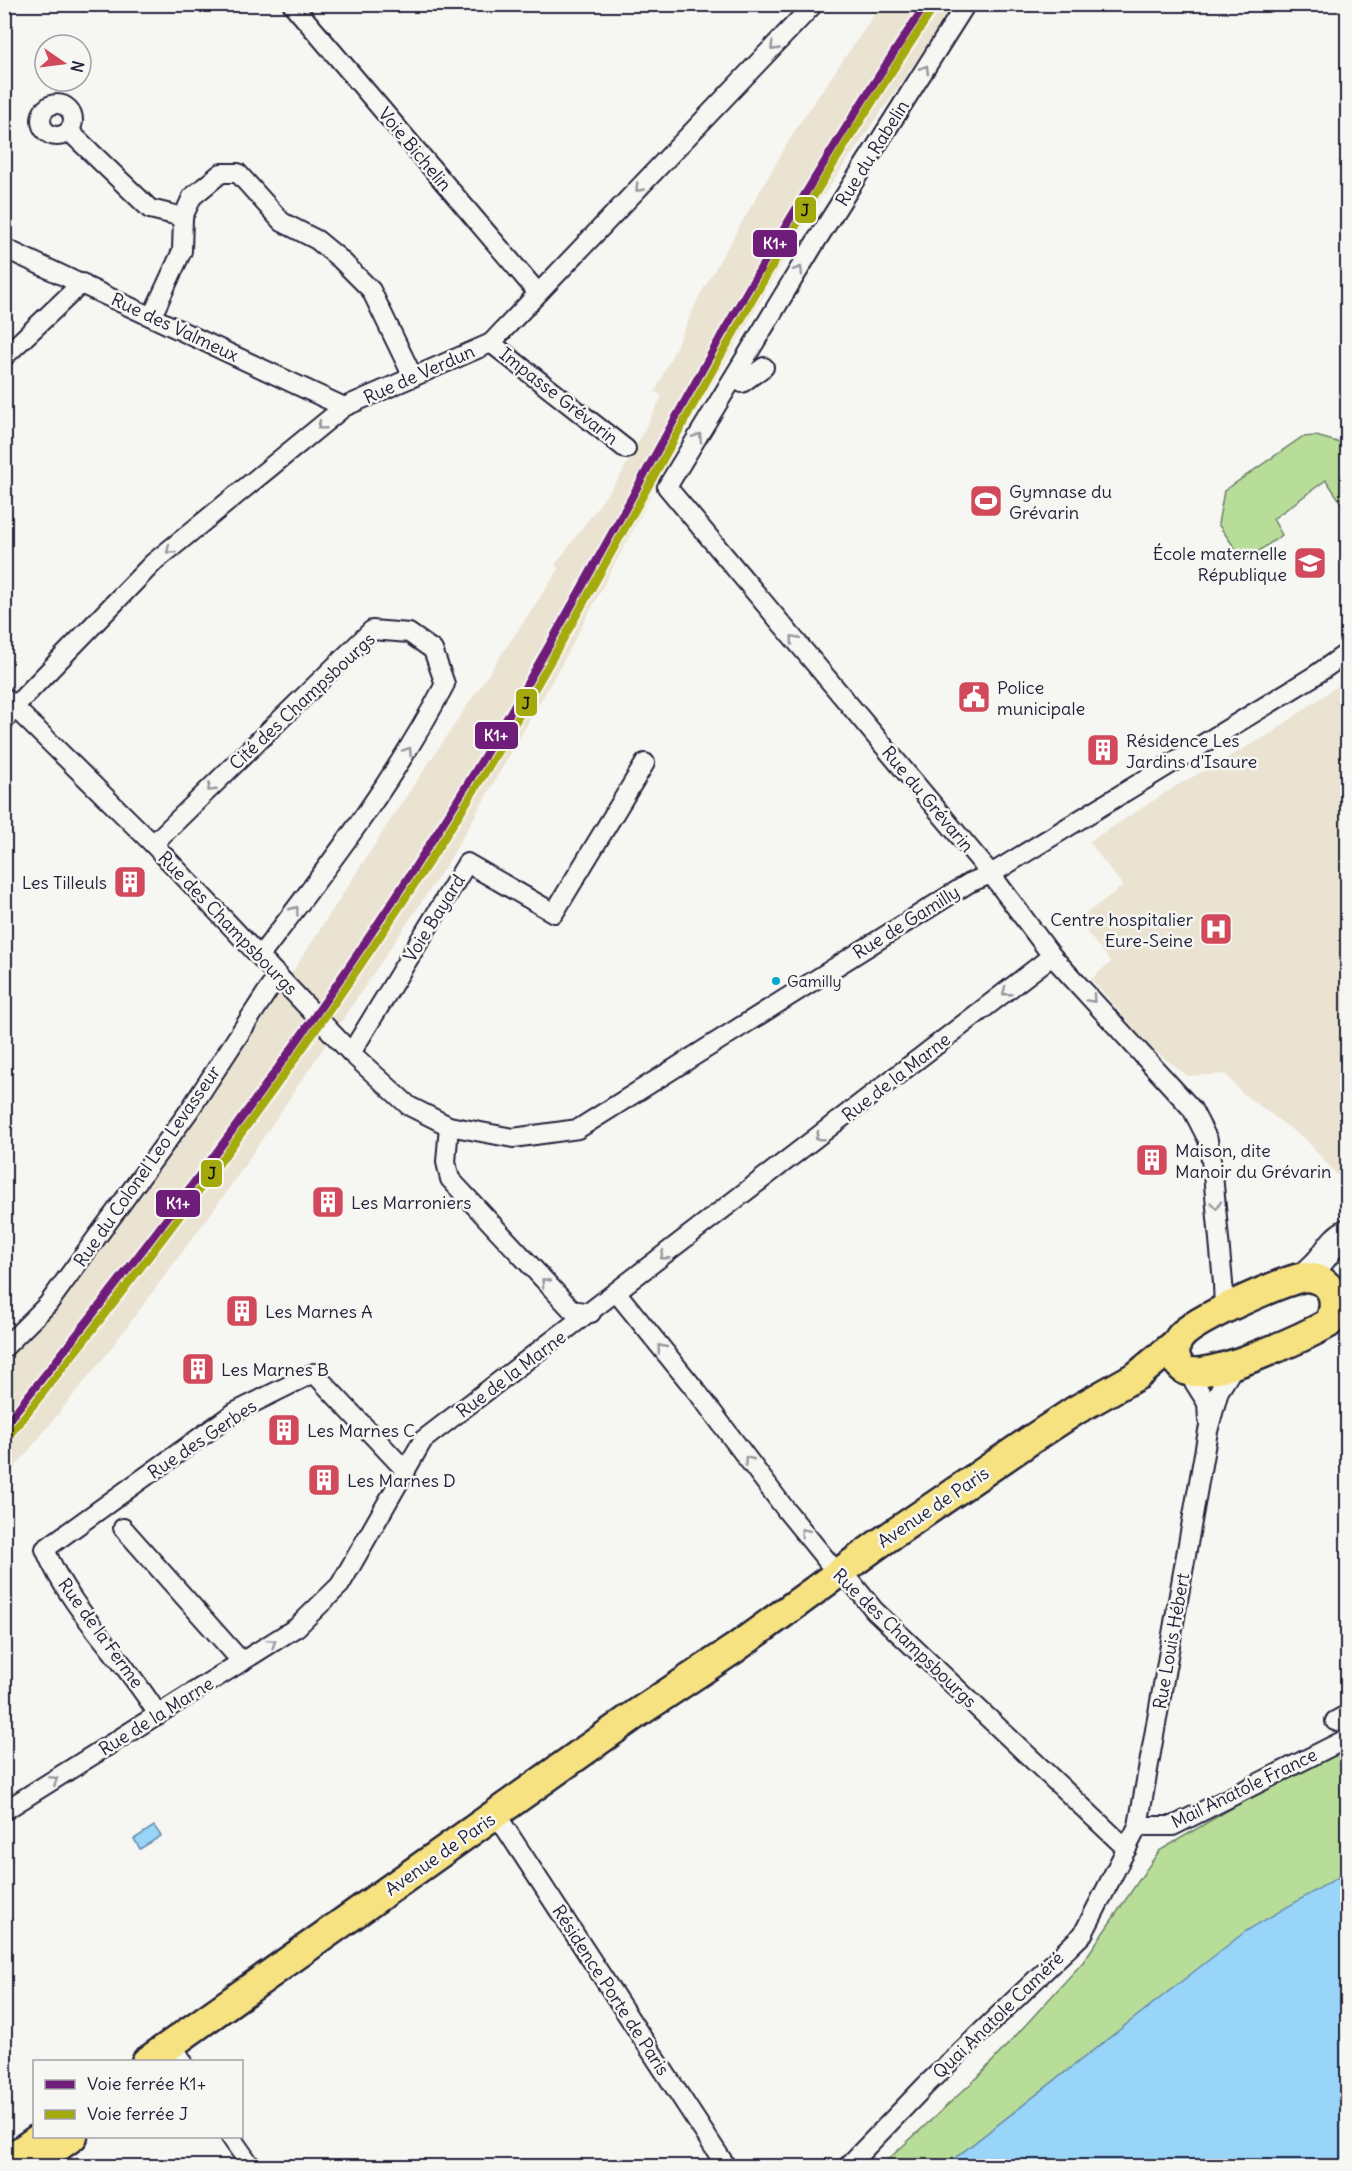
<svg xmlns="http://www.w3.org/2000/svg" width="1352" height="2171" viewBox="0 0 1352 2171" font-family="Delius,sans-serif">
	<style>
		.built { fill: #ebe3d2 }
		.green { fill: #b8dd98; stroke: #6d806a; stroke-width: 1.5 }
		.water { fill: #99d5f9; stroke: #698dad; stroke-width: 1.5 }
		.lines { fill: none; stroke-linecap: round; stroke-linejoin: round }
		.street-casing { stroke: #22223b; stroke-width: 22 }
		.secondary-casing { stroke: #22223b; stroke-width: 30 }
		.primary-casing { stroke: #22223b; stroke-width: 33 }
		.street { stroke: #f6f6f2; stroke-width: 18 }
		.secondary { stroke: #f6f6f2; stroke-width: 26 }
		.primary { stroke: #f7e281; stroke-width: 28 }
		.rail-1-casing { stroke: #f6f6f2; stroke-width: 12 }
		.rail-2-casing { stroke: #f6f6f2; stroke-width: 12 }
		.rail-1 { stroke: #6e1e78; stroke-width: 8 }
		.rail-2 { stroke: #a5aa0c; stroke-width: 8 }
		.oneway { stroke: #9797a0 }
		.bus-dot { fill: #00a9ce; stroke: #f6f6f2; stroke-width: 2 }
		.labels { text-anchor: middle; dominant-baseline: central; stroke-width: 5; stroke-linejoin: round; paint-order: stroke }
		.bus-label { font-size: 16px; fill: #22223b; stroke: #f6f6f2; text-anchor: start }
		.street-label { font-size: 18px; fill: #22223b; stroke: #f6f6f2 }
		.poi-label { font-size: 18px; fill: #22223b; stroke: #f6f6f2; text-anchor: start }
		.line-badge { stroke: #f6f6f2; stroke-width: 2 }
		.badge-label { font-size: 16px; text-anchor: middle; font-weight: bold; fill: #fff }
		.pale-badge-label { font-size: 16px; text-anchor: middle; font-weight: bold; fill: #111 }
	</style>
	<rect width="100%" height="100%" fill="#f6f6f2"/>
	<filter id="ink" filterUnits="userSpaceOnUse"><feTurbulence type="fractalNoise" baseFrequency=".0167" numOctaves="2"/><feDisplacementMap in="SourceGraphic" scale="12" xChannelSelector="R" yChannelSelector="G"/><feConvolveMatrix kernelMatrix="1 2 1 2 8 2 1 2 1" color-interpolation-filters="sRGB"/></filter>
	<g filter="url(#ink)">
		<g class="built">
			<path d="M881,5H955L813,210L678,444L564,660L449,861L226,1193L109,1351L5,1480V1358L63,1295L270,1007L393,816L559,569L555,565L621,475L662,396L655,392L700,295L797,127Z"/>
			<path d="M1347,679V1186L1306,1140L1242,1093L1225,1074L1188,1076L1150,1047L1091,979L1111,962L1077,920L1123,886L1089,842L1176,786L1270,734Z"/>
		</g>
		<g class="green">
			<path d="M1316,436L1344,444L1347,449V511L1326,480L1273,519L1282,535L1244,561L1218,524L1224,491L1302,437Z"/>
			<path d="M1347,1740V1881L1206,1963L945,2166H881L978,2077L1083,1962L1159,1851Z"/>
		</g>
		<g class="water">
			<path d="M154,1826L161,1836L140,1849L134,1839Z"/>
			<path d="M1347,1872V2166H945L1246,1931Z"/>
		</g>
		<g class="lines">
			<g class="street-casing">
				<g id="street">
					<path d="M292,4L538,293"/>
					<path d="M966,4L815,243L667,487L991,874L1052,956L1192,1109L1208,1140L1213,1174L1223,1283L1224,1310"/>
					<circle cx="57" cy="120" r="16"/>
					<path d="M69,131L150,209L183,217"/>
					<path d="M4,248L344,407"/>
					<path d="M152,316L182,251L183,217L192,197L221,173H238L282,222L317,240L340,259L371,290L413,377"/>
					<path d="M491,343L626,449"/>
					<path d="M4,357L82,283"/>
					<path d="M742,383L764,367"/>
					<path d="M4,697L153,844L351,1053L409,1106L449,1126L513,1138L578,1129L969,883L991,874L1314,676L1348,652"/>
					<path d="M4,721L15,706L153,563L344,407L491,343L814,4"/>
					<path d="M153,844L372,630L409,633L433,650L445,684C394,782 326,869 260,956"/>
					<path d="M351,1053L467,863L554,913L645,763"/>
					<path d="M449,1126L446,1162L450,1179L572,1310L591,1313"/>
					<path d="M617,1293L698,1393L786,1510L837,1573L850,1580L874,1610L1127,1849"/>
					<path d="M4,1348L48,1304L189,1111L278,975"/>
					<path d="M1187,1371L1207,1403L1208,1420"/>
					<path d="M123,1528L242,1662"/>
					<path d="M1348,1714L1335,1721L1348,1723"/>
					<path d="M158,1715C125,1659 69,1609 45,1549L235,1412L314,1373L406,1471"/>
					<path d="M4,1811L297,1627L340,1585L423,1440L1052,956"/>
					<path d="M496,1814L726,2166"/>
					<path d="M1138,1826H1173L1348,1738"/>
					<path d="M172,2044L183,2062"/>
					<path d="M230,2136L251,2166"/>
					<path d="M848,2166L927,2084L1083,1934L1138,1826L1208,1431L1219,1391L1235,1365"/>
				</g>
			</g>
			<g class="secondary-casing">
				<path id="secondary" d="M1304,1277C1310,1271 1316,1266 1321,1260C1330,1249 1334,1239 1348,1232"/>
			</g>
			<g class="primary-casing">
				<g id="primary">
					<path d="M1304,1277C1332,1278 1340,1299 1329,1323C1306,1336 1211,1380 1187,1371C1182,1369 1177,1363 1176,1357C1174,1350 1176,1342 1181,1336C1196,1319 1280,1282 1304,1277Z"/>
					<path d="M146,2062L639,1712L734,1649L877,1545L1029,1441L1076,1410L1138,1375L1175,1344"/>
					<path d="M4,2163L42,2136"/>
					<path d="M31,2166L73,2136"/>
				</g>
			</g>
			<use href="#street" class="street"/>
			<use href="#secondary" class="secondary"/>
			<use href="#primary" class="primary"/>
			<g class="rail-1-casing">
				<path id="rail-1" d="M4,1426C170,1220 329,1009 468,783C558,636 639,482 724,331C788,220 854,111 926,4"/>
			</g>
			<g class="rail-2-casing">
				<path id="rail-2" d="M11,1433C176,1226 336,1014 475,789C566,641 646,487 732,336C795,224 862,115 933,9"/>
			</g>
			<use href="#rail-1" class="rail-1"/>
			<use href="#rail-2" class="rail-2"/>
		</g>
		<defs><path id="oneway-chevron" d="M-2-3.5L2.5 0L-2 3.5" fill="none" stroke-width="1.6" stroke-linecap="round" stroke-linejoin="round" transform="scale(1.5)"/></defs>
		<g class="oneway">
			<use href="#oneway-chevron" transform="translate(774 47) rotate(134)"/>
			<use href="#oneway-chevron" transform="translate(925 69) rotate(-58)"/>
			<use href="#oneway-chevron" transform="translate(639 188) rotate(134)"/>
			<use href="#oneway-chevron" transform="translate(799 270) rotate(-59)"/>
			<use href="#oneway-chevron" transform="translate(321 426) rotate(141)"/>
			<use href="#oneway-chevron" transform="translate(698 437) rotate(-58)"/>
			<use href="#oneway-chevron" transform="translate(170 550) rotate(141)"/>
			<use href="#oneway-chevron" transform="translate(794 639) rotate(-130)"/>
			<use href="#oneway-chevron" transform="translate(408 751) rotate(-56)"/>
			<use href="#oneway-chevron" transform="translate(211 788) rotate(136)"/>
			<use href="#oneway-chevron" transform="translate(295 910) rotate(-53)"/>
			<use href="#oneway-chevron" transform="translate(1006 992) rotate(142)"/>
			<use href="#oneway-chevron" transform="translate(1092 999) rotate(47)"/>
			<use href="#oneway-chevron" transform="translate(819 1137) rotate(142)"/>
			<use href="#oneway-chevron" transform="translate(1216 1205) rotate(85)"/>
			<use href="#oneway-chevron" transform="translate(664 1256) rotate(142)"/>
			<use href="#oneway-chevron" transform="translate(545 1282) rotate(-133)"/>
			<use href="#oneway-chevron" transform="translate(661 1348) rotate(-129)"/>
			<use href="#oneway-chevron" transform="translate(748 1460) rotate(-127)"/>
			<use href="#oneway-chevron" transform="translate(804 1532) rotate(-130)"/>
			<use href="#oneway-chevron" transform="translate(272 1643) rotate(-32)"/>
			<use href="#oneway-chevron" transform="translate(54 1780) rotate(-32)"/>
		</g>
	</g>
	<defs>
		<g id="stadium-square" transform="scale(1.725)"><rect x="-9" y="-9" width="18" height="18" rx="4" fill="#d1495b" stroke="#f6f6f2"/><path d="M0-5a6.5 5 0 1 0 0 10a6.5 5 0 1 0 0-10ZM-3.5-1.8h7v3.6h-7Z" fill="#fff"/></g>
		<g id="school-square" transform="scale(1.725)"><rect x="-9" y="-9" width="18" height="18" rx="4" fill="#d1495b" stroke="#f6f6f2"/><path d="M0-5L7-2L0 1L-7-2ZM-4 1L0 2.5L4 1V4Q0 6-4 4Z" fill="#fff"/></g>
		<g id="civic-square" transform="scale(1.725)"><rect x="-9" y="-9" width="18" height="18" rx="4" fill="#d1495b" stroke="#f6f6f2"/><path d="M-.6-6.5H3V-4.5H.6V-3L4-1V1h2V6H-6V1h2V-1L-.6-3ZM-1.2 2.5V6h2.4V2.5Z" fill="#fff"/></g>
		<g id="building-square" transform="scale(1.725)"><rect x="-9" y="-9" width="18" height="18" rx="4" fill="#d1495b" stroke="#f6f6f2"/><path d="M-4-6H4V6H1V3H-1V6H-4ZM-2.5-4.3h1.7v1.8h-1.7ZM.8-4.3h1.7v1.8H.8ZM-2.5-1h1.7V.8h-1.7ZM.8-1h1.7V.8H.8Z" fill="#fff"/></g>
		<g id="hospital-square" transform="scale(1.725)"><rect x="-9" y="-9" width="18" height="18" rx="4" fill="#d1495b" stroke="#f6f6f2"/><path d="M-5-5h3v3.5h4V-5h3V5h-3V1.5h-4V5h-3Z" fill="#fff"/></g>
	</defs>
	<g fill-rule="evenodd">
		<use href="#stadium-square" x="986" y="501"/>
		<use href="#school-square" x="1310" y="563"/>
		<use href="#civic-square" x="974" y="697"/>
		<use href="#building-square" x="1103" y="750"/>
		<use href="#building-square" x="130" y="882"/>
		<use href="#hospital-square" x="1216" y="929"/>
		<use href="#building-square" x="1152" y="1160"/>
		<use href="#building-square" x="328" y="1202"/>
		<use href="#building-square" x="242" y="1311"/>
		<use href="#building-square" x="198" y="1369"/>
		<use href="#building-square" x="284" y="1430"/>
		<use href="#building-square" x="324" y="1480"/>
	</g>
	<circle class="bus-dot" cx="776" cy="981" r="5"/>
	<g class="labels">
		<g class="bus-label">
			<text x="787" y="981">Gamilly</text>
		</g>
		<g class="street-label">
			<text transform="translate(415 149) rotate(50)">Voie Bichelin</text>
			<text transform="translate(872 153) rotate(-58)">Rue du Rabelin</text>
			<text transform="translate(175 327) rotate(25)">Rue des Valmeux</text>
			<text transform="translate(419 374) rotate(-24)">Rue de Verdun</text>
			<text transform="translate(559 396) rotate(38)">Impasse Grévarin</text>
			<text transform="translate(302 701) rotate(-43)">Cité des Champsbourgs</text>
			<text transform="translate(928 799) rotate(50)">Rue du Grévarin</text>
			<text transform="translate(434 918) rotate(-58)">Voie Bayard</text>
			<text transform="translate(906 922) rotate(-32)">Rue de Gamilly</text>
			<text transform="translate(228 923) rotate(46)">Rue des Champsbourgs</text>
			<text transform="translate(896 1077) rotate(-38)">Rue de la Marne</text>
			<text transform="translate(147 1166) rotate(-55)">Rue du Colonel Leo Levasseur</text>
			<text transform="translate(511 1374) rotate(-37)">Rue de la Marne</text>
			<text transform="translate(202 1439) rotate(-34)">Rue des Gerbes</text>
			<text transform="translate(933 1507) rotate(-34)">Avenue de Paris</text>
			<text transform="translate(101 1633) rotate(54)">Rue de la Ferme</text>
			<text transform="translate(905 1638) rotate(44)">Rue des Champsbourgs</text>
			<text transform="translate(1171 1641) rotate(-80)">Rue Louis Hébert</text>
			<text transform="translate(156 1716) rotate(-32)">Rue de la Marne</text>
			<text transform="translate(1244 1788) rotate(-26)">Mail Anatole France</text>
			<text transform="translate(440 1854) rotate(-35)">Avenue de Paris</text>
			<text transform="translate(611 1990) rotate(57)">Résidence Porte de Paris</text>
			<text transform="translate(998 2015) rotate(-44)">Quai Anatole Caméré</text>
		</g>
		<g class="poi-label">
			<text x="1009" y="491">Gymnase du<tspan x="1009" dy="21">Grévarin</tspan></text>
			<text x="1287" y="553" text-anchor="end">École maternelle<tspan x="1287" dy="21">République</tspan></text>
			<text x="997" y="687">Police<tspan x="997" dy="21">municipale</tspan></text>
			<text x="1126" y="740">Résidence Les<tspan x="1126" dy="21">Jardins d'Isaure</tspan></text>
			<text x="107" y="882" text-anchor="end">Les Tilleuls</text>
			<text x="1193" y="919" text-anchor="end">Centre hospitalier<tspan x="1193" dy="21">Eure-Seine</tspan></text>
			<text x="1175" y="1150">Maison, dite<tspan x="1175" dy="21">Manoir du Grévarin</tspan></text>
			<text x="351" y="1202">Les Marroniers</text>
			<text x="265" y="1311">Les Marnes A</text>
			<text x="221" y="1369">Les Marnes B</text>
			<text x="307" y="1430">Les Marnes C</text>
			<text x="347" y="1480">Les Marnes D</text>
		</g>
	</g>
	<g class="line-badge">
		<rect x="794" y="196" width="23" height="28" rx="6" fill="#a5aa0c"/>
		<rect x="752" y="229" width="46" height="29" rx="6" fill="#6e1e78"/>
		<rect x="515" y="688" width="23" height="29" rx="6" fill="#a5aa0c"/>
		<rect x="474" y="721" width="45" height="29" rx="6" fill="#6e1e78"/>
		<rect x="200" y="1159" width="23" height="29" rx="6" fill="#a5aa0c"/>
		<rect x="155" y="1189" width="46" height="29" rx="6" fill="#6e1e78"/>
	</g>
	<g class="badge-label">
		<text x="775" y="249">K1+</text>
		<text x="496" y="741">K1+</text>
		<text x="178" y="1209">K1+</text>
	</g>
	<g class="pale-badge-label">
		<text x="805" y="216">J</text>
		<text x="526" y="709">J</text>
		<text x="212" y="1179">J</text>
	</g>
	<rect width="1352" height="2171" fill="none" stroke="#f6f6f2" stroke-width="24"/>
	<rect x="12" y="12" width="1328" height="2147" fill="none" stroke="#22223b" stroke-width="2" filter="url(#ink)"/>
	<rect x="33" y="2060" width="210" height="78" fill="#f6f6f2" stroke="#a1a1a9" stroke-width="1.5"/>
	<rect x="45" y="2080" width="30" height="9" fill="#6e1e78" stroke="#a1a1a9" stroke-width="1.5"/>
	<text x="87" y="2090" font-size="18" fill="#22223b">Voie ferrée K1+</text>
	<rect x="45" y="2110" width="30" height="9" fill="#a5aa0c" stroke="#a1a1a9" stroke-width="1.5"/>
	<text x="87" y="2120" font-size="18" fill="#22223b">Voie ferrée J</text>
	<g transform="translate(63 63) rotate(104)"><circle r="28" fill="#f6f6f2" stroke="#a1a1a9" stroke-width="1.5"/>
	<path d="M0-4.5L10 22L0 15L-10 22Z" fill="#d1495b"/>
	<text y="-9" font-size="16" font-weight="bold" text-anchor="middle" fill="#22223b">N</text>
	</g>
</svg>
